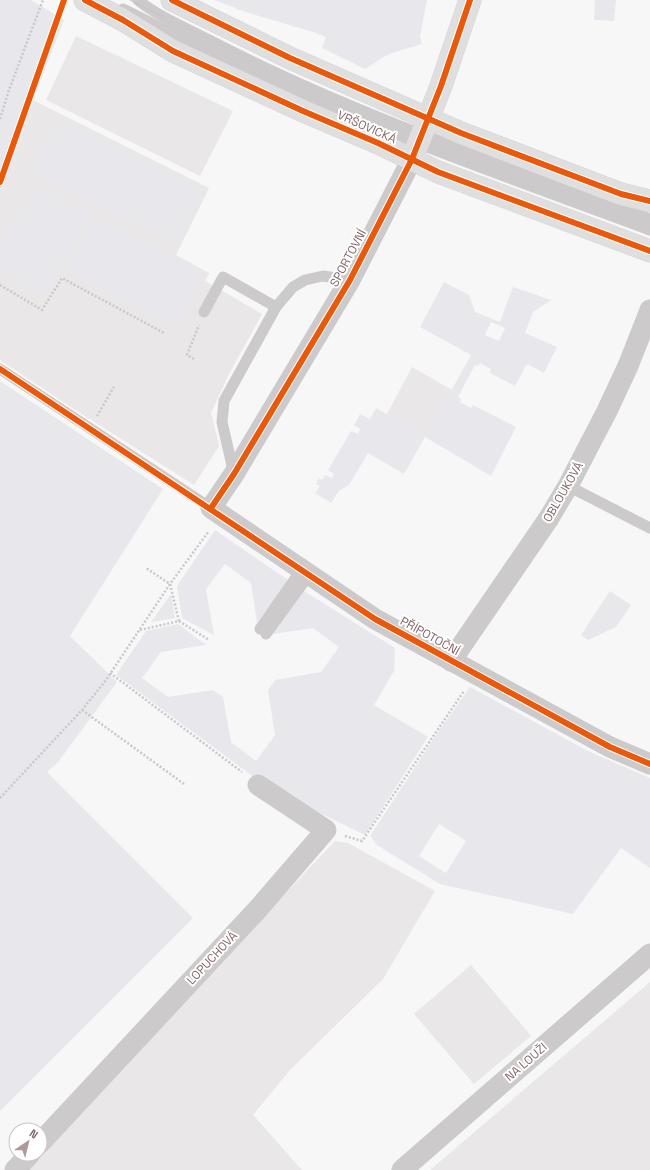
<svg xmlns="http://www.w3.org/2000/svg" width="650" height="1170" viewBox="0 0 650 1170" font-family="'Space Grotesk',sans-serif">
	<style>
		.built { fill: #e9e7e7 }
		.green { fill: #e8e7eb; fill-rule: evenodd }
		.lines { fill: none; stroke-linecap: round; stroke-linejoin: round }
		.secondary-casing { stroke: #d6d4d4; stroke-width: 23 }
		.path { stroke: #cac8c8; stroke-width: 2.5; stroke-dasharray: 2 2; stroke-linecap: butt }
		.lane { stroke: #cccaca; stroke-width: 11 }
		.street { stroke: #cccaca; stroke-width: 21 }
		.secondary { stroke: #e0dfdf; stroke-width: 22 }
		.tram { stroke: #c4c1c1; stroke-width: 1 }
		.cycleway-casing { stroke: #fff; stroke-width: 8 }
		.cycleway { stroke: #e8590c; stroke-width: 6 }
		.labels { text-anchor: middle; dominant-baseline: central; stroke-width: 4; stroke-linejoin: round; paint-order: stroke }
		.street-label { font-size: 12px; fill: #866869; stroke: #fff }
	</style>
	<rect width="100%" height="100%" fill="#f7f7f7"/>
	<g class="built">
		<path d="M76,36L233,111L200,176L46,100Z"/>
		<path d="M33,100L209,188L176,255L209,273L205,281L262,314L228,376L211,413L219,446L194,485L74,409L0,360V205Z"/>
		<path d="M412,367L452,390L426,436L387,414Z"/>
		<path d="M335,841L348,843L435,891L383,979L290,1070L253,1115L302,1170H23Z"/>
		<path d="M471,965L527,1031L531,1036L474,1084L414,1014Z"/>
		<path d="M650,982V1170H430Z"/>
	</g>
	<g class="green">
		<path d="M0,0H31L64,20L33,100L0,205Z"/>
		<path d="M214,0H427L420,36L422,44L395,52L385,56L365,69L322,48L326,37L313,32L236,9V8Z"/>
		<path d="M595,0H616L614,21L594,20Z"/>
		<path d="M59,119L202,189L176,241L33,171Z"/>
		<path d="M36,184L89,214L44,295L0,271V249Z"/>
		<path d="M97,218L201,276L173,326L69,267Z"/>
		<path d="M444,282L469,295L475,312L500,322L513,287L551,300L533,312L525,333L557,347L544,373L527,364L515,386L490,373L491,369L480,363L478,366L475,365L458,397L461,399L460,402L471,408L473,405L516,427L491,476L425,437L404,474L368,453L349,485L339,491L331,503L315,493L320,486L316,484L319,478L322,480L325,475L332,478L334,474L328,470L351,431L358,434L360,429L354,425L360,414L370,419L376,408L426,436L471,355L420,327ZM491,322L505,328L499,341L485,335Z"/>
		<path d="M0,381L163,489L70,636L117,682L58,762L47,772L193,918L0,1111Z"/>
		<path d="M215,530L288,580L257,623L251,583L225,564L206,589L214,635L182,618L177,586Z"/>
		<path d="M304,591L395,648L394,671L374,705L428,737L365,835L270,789L116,675L146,631L178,624L206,645L161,652L142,678L168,697L213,690L223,697L231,742L256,761L275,735L268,690L275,680L321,672L339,647L313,628L273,634Z"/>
		<path d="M610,591L631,605L616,627L588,640L581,635Z"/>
		<path d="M171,594L175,618L151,622Z"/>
		<path d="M470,687L588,751L650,778V868L621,848L573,914L440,884L377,845L370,836L434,738ZM439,824L466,841L446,873L419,856Z"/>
	</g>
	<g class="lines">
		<g class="secondary-casing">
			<g id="secondary">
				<path d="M85,0L123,20L173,51L303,111L378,143L438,172L650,251"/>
				<path d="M172,0L290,58L461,133L621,194L650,201"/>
				<path d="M412,159L441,86L470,0"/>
			</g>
		</g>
		<g class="path">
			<path d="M0,119L9,90L43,0"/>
			<path d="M0,285L42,310L62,278L164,333"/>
			<path d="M194,359L187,355L199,325"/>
			<path d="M97,416L114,387"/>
			<path d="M179,621L209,640"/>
			<path d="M140,630L179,621L170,584L146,568"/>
			<path d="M110,673L242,772"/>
			<path d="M82,710L184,784"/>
			<path d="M0,798L82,710L106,680L170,584L209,531"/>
			<path d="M345,836L362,841L464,691"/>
		</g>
		<g class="lane">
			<path d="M138,0C152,12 169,20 185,28C205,38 225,48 245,58C375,122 514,168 650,219"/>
			<path d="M123,9C185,40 247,71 311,99C422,148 537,188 650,230"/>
			<path d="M204,312L223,277L276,307"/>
			<path d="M0,369L211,508"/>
			<path d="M234,474L222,422L224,401L276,307L293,287L305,280L323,276L350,280"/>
			<path d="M568,486L650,528"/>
			<path d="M260,629L302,569"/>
			<path d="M266,634L309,575"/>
		</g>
		<g class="street">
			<path d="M412,159L350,280L234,474L211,508L375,619L610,747L650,764"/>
			<path d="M451,661L549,518L568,486L607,411L628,366L650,310"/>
			<path d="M40,1143L258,909L326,830L258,785"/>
			<path d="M15,1170L30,1154"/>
			<path d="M402,1170L650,954"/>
		</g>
		<use href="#secondary" class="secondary"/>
		<path class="tram" d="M130,0L162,16"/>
		<g class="cycleway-casing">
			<g id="cycleway">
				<path d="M85,0L123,20L173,51L303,111L378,143L438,172L650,251"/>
				<path d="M172,0L290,58L461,133L621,194L650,201"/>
				<path d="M0,182L64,0"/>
				<path d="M0,369L375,619L610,747L650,764"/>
				<path d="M211,508L234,474L350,280L412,159L441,86L470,0"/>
			</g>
		</g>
		<use href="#cycleway" class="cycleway"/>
	</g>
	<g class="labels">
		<g class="street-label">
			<text transform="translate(367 127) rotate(24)">VRŠOVICKÁ</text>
			<text transform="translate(348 258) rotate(-62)">SPORTOVNÍ</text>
			<text transform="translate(563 492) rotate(-60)">OBLOUKOVÁ</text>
			<text transform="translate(430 636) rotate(29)">PŘÍPOTOČNÍ</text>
			<text transform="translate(212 958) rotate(-47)">LOPUCHOVÁ</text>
			<text transform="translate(526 1062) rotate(-41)">NA LOUŽI</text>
		</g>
	</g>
	<g transform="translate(28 1142) rotate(35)"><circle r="19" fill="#ffffff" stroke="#cfc3c3"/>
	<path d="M0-3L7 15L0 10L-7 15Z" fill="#ae9a9b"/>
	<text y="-6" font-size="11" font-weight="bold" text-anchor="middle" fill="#866869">N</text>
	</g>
</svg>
